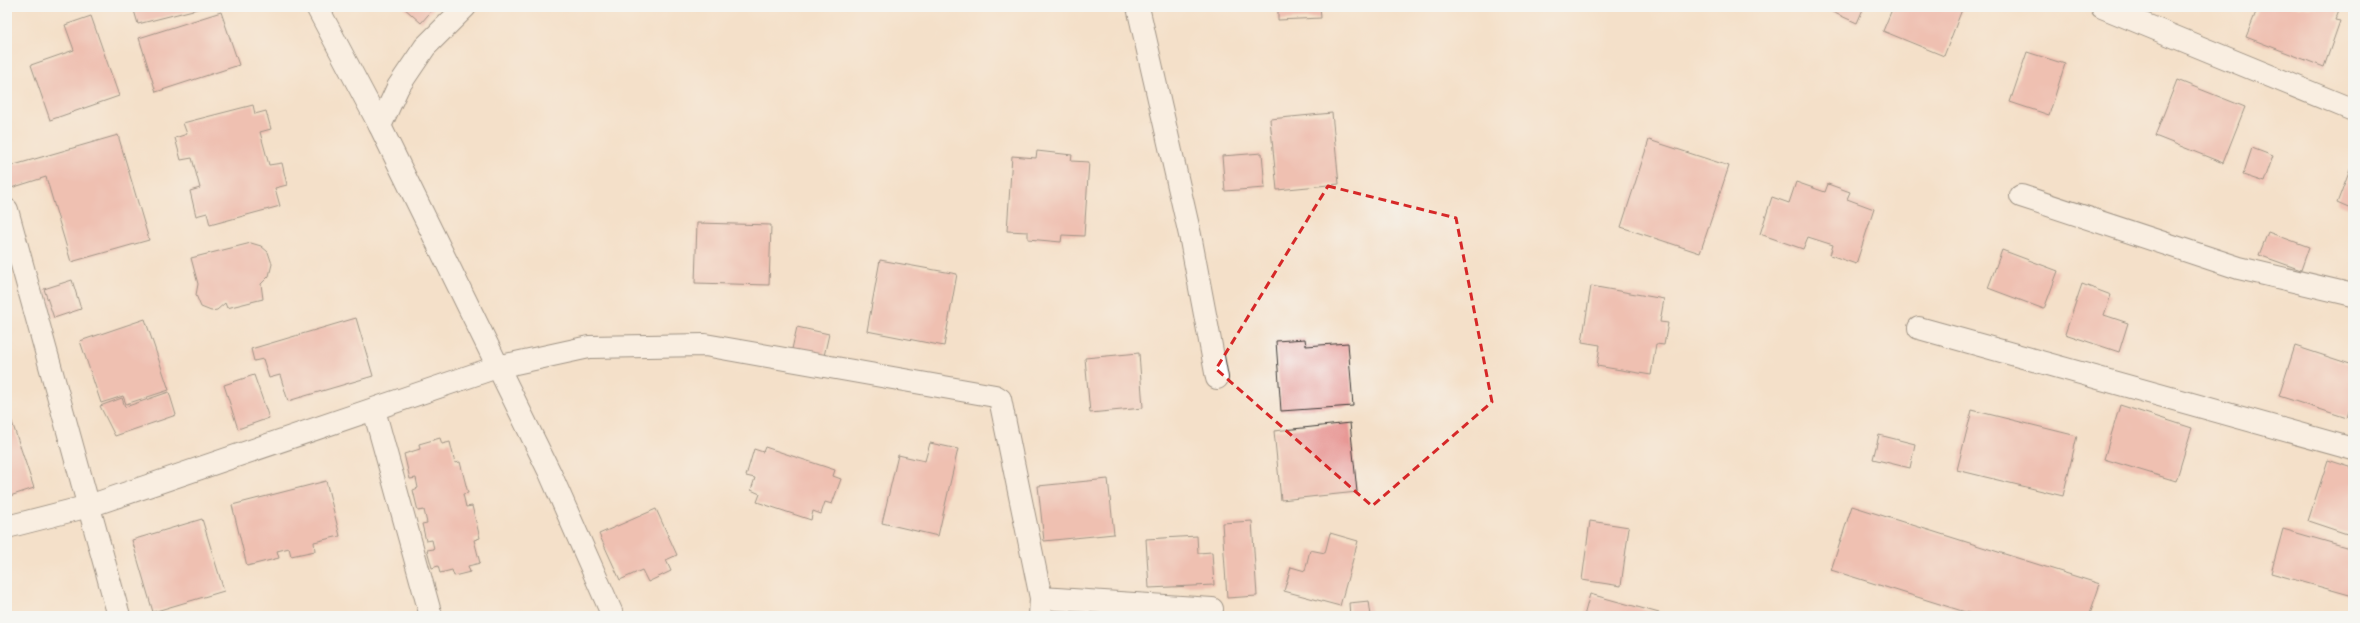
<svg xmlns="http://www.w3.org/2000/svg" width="2360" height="623" viewBox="0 0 2360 623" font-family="'Old Standard TT',serif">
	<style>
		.building { fill: #e89996 }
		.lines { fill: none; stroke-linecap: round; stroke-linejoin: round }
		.minor-casing { stroke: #3c3936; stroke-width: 24 }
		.minor { stroke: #fff; stroke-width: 22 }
		.marked { fill: none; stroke: #d62828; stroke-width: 3; stroke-dasharray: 8 5; stroke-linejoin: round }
	</style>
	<rect width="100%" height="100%" fill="#f6f6f2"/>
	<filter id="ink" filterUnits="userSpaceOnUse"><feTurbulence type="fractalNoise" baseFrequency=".025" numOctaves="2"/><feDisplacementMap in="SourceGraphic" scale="8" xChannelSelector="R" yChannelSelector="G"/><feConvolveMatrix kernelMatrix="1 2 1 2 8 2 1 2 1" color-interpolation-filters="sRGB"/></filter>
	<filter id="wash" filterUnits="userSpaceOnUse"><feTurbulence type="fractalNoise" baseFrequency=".012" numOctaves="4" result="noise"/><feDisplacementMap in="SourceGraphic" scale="16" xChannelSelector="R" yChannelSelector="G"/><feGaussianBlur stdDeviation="0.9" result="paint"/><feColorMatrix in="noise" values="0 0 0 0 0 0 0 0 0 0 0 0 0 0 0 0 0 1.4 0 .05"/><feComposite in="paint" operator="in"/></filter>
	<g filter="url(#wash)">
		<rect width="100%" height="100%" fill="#f4e0c9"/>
		<g id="blocks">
			<g class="building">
				<path d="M133,7H200L201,8L138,24Z"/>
				<path d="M403,7H435L421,23Z"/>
				<path d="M1278,7H1320L1321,18L1278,20Z"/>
				<path d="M1821,7H1864L1857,23Z"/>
				<path d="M1893,7H1963L1944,56L1883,31Z"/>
				<path d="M2258,7H2333L2339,10L2335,20L2340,21L2324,67L2246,37Z"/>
				<path d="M221,12L239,65L156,92L139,38Z"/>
				<path d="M91,16L119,96L50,120L31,65L74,50L65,25Z"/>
				<path d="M2027,52L2065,64L2049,115L2010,102Z"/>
				<path d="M2177,80L2245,107L2223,163L2155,136Z"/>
				<path d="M253,105L255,114L266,111L271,129L260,132L269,165L282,163L287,185L275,188L280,206L210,225L207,213L196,216L190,191L200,188L192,158L181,160L175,138L187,134L183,123Z"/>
				<path d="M1332,113L1339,184L1277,190L1270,119Z"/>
				<path d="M118,135L149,240L71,262L46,177L8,189L7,167Z"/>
				<path d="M1649,140L1729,166L1700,253L1621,227Z"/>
				<path d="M2252,148L2273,156L2264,182L2243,175Z"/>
				<path d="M1037,151L1072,155L1071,161L1089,162L1084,236L1062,235L1061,242L1028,239V232L1007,231L1012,156L1036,158Z"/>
				<path d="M1262,153L1265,188L1225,191L1222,156Z"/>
				<path d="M2353,161V210L2337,203Z"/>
				<path d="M1796,182L1825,192L1828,184L1850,192L1847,199L1874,209L1856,264L1830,255L1833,245L1808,237L1803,249L1760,234L1772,197L1789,203Z"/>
				<path d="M697,223L771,225L769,285L695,283Z"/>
				<path d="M2268,232L2309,247L2301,270L2259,255Z"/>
				<path d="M251,243L261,246L268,252L272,264L269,276L261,284L263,299L227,308L225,303L217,310L211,311L201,307L196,295L198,284L191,258Z"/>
				<path d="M2002,250L2058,271L2044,309L1988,288Z"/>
				<path d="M880,260L957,274L944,346L867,331Z"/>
				<path d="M72,280L81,309L54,318L44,289Z"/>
				<path d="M2082,284L2111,295L2104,315L2128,323L2119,352L2065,334Z"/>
				<path d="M1591,286L1664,299L1660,322L1668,323L1664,345L1656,344L1651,375L1597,366L1600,345L1582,342Z"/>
				<path d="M356,318L373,376L288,401L280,375L269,378L263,359L254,361L251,349Z"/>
				<path d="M145,319L169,390L126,404L123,396L101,403L80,341Z"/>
				<path d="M797,327L829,334L824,356L792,349Z"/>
				<path d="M1305,339L1306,346L1348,343L1353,406L1281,411L1276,341Z"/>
				<path d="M2295,346L2353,365V398L2347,418L2279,396Z"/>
				<path d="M1139,353L1143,408L1090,413L1085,358Z"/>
				<path d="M254,375L269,418L238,429L224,385Z"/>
				<path d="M169,392L176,415L115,436L100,406L122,398L125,407Z"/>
				<path d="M2120,405L2192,428L2176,481L2104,459Z"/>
				<path d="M7,407L34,488L7,497Z"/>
				<path d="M1972,410L2077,436L2063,496L1957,470Z"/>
				<path d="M1350,423L1357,492L1281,500L1274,431Z"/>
				<path d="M1879,435L1915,444L1910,468L1873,459Z"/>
				<path d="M440,438L442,444L450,442L455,463L460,462L468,493L463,494L466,507L472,506L480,538L474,540L480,563L468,566L470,572L454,576L452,570L440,573L438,566L432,568L427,550L434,549L432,540L426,541L422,524L427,523L424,510L418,511L413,490L418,488L416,478L410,479L404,454L420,449L419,444Z"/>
				<path d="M930,443L958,449L938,536L882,523L898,455L925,461Z"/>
				<path d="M765,447L835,470L833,476L841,479L832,504L825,502L821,514L813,511L811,520L757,502L760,494L751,490L755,478L746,476L754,449L763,452Z"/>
				<path d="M2328,460L2353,468V536L2308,521Z"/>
				<path d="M1108,479L1114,534L1044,541L1038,486Z"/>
				<path d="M326,481L340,536L314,542L315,551L291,556L289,548L277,551L279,558L247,566L232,505Z"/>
				<path d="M1852,506L2100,584L2089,616H1978L1831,570Z"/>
				<path d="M656,509L677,555L666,560L671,571L648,582L642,570L620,580L599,534Z"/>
				<path d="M202,519L224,591L153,612L132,540Z"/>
				<path d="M1252,521L1257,596L1227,598L1222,523Z"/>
				<path d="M1590,521L1629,527L1621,586L1582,580Z"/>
				<path d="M2283,529L2353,549V596L2271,573Z"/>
				<path d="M1330,533L1358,541L1340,606L1284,591L1291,567L1305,571L1310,550L1325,553Z"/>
				<path d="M1197,536L1198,553L1212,552L1214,585L1149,588L1146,539Z"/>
				<path d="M1590,594L1670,616H1584Z"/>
				<path d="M1369,601L1371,616H1350L1349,603Z"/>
			</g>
		</g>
	</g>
	<g filter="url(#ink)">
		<use href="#blocks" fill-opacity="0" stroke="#3c3936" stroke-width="1"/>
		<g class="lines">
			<g class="minor-casing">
				<g id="minor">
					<path d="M317,7L380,126L550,473L613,616"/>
					<path d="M1138,7L1190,235L1217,378"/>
					<path d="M2102,7L2353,110"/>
					<path d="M380,126L398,87L425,47L465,7"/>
					<path d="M2021,196L2239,268L2353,295"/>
					<path d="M7,210L119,616"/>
					<path d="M1919,328L2353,449"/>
					<path d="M374,410L431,616"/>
					<path d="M7,527L89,506L497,367L589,347L705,345L995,396L1000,399L1041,598L1040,616"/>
					<path d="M1041,598L1212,609"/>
				</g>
			</g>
			<use href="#minor" class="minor"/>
		</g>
	</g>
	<path d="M0 0H2360V623H0ZM1328,186L1456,218L1492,402L1372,506L1216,369Z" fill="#f4e0c9" fill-opacity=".55" fill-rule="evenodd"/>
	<path class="marked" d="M1328,186L1456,218L1492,402L1372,506L1216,369Z"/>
	<rect width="2360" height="623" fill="none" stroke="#f6f6f2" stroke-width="24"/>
</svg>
